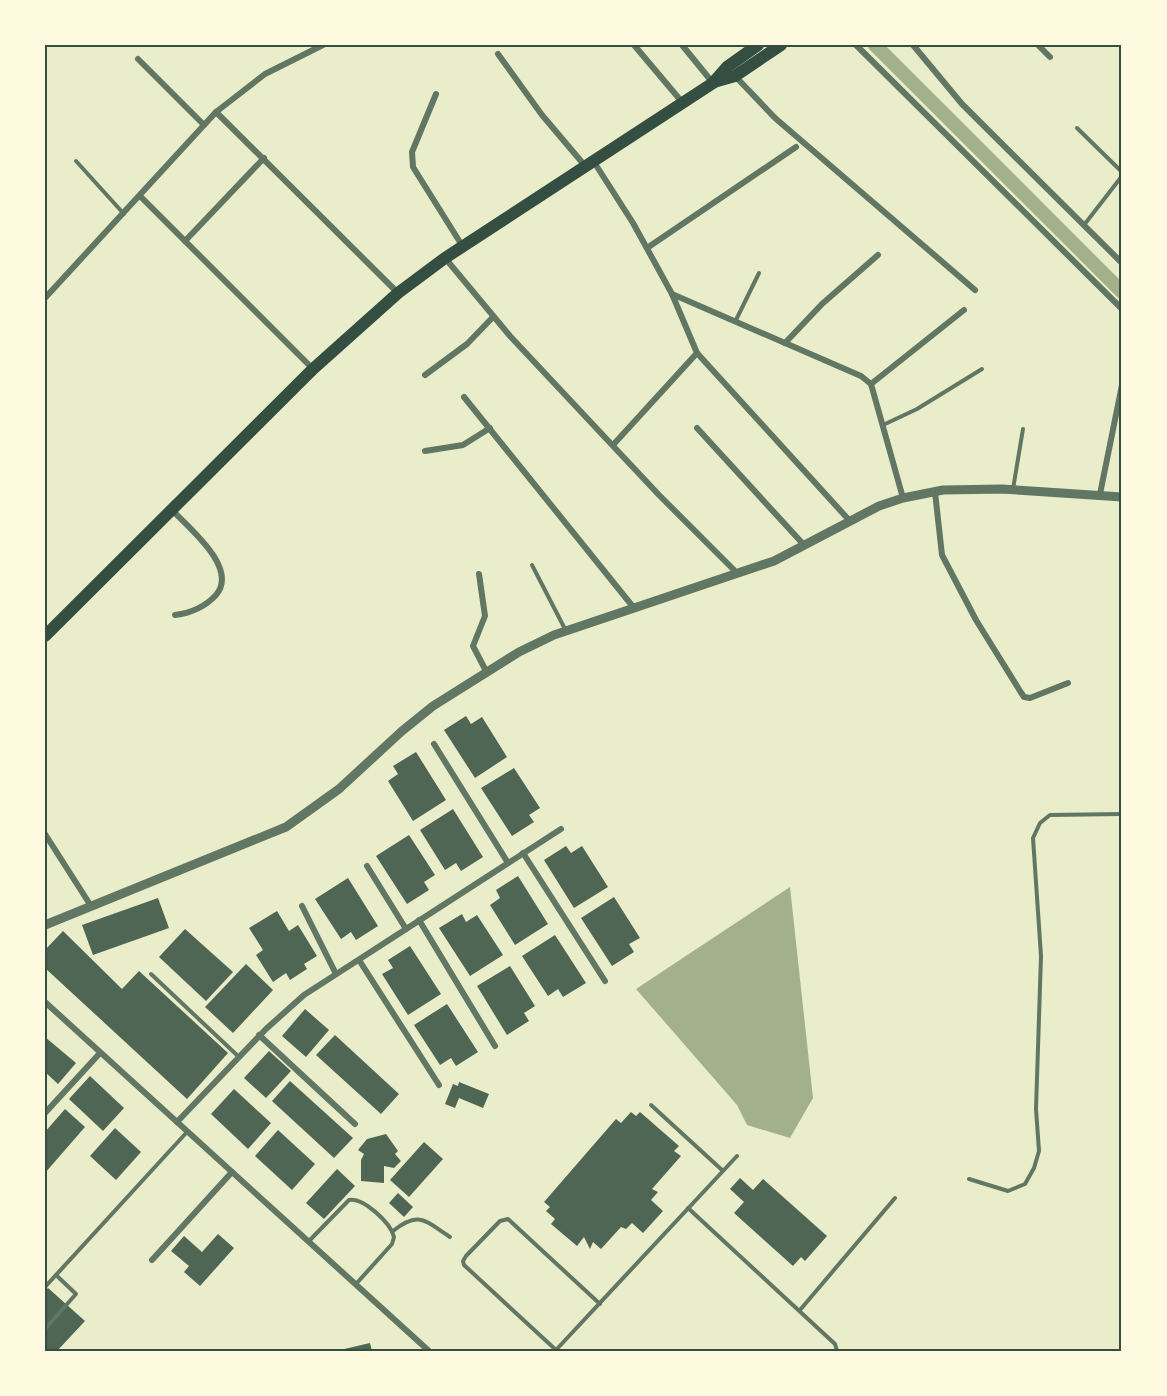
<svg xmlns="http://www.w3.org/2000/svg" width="1167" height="1396" viewBox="0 0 1167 1396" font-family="'Varela Round',sans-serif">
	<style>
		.water { fill: #a3b18a }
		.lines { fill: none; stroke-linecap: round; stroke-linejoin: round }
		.canal { stroke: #a3b18a; stroke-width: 14 }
		.building { fill: #4f6655 }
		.service { stroke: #617663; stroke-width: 4 }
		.minor { stroke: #617663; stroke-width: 6 }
		.tertiary { stroke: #617663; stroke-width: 9 }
		.primary { stroke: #344e41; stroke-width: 12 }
		.neatline { fill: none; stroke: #344e41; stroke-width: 2 }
	</style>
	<rect width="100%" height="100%" fill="#e9edc9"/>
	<path class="water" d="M790,887L813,1098L790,1138L747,1125L737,1105L636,989Z"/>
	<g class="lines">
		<path class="canal" d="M875,45L1122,292"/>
	</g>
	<g class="building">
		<path d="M466,716L471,724L482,717L507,757L475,778L444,730Z"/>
		<path d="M416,752L446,800L413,821L388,781L398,774L393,766Z"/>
		<path d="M514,768L540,808L529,815L534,822L512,836L481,788Z"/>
		<path d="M453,809L483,857L461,871L456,863L445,870L420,830Z"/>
		<path d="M409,835L435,875L424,882L429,890L407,904L376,856Z"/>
		<path d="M566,846L571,853L582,846L608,887L574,908L544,860Z"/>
		<path d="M518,876L548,924L515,945L490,905L500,898L496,890Z"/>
		<path d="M348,878L378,926L356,940L351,932L341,939L315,899Z"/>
		<path d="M614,897L640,938L629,944L634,952L612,966L581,918Z"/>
		<path d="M158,898L169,928L93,955L82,925Z"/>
		<path d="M277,911L289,931L298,925L317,956L304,964L307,969L290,980L286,973L273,982L256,955L263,950L249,928Z"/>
		<path d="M462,914L466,922L477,915L503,955L470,976L439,928Z"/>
		<path d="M185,929L233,972L206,1001L159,957Z"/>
		<path d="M63,931L122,989L139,971L228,1053L187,1099L45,968V950Z"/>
		<path d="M555,935L586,983L563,997L558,989L548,996L522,956Z"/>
		<path d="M410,946L441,994L408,1015L382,974L393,968L388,960Z"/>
		<path d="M246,964L273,990L233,1033L205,1007Z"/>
		<path d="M510,966L535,1006L524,1013L529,1021L507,1035L477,986Z"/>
		<path d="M447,1004L478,1052L456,1066L451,1058L440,1065L414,1025Z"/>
		<path d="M305,1009L329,1030L306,1057L282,1036Z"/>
		<path d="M335,1035L399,1094L381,1114L316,1055Z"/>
		<path d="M45,1037L76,1063L58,1084L45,1072Z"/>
		<path d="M269,1051L291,1071L266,1098L244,1078Z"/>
		<path d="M90,1076L124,1108L103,1131L69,1099Z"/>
		<path d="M290,1081L353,1138L334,1158L272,1101Z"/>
		<path d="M459,1082L489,1094L483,1108L459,1098L455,1108L445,1104L453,1084L458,1086Z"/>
		<path d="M234,1089L271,1123L248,1149L211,1114Z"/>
		<path d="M65,1109L85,1127L45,1173V1132Z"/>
		<path d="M631,1112L636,1116L640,1112L679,1146L674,1151L681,1156L652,1189L658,1192L651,1200L663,1211L643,1233L632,1223L626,1229L621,1227L601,1249L593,1242L590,1249L584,1237L577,1246L551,1224L555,1219L546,1211L550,1207L544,1202L616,1119L621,1123Z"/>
		<path d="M115,1128L141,1152L116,1180L90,1156Z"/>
		<path d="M278,1130L315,1164L292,1190L255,1156Z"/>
		<path d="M386,1134L398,1151L395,1154L401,1161L394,1168L384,1166V1183L361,1181V1160L364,1154L358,1150L367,1139Z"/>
		<path d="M424,1142L443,1159L409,1197L390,1180Z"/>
		<path d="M337,1169L355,1186L324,1219L306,1203Z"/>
		<path d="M740,1178L753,1190L763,1179L827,1236L805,1261L801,1257L793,1266L734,1213L744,1202L730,1189Z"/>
		<path d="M398,1193L413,1207L404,1217L389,1203Z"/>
		<path d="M218,1234L234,1248L200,1286L184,1272L189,1266L171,1251L184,1236L202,1252Z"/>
		<path d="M48,1288L85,1321L57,1351H45V1291Z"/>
		<path d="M370,1343L372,1351H340V1350Z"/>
	</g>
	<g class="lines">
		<g class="service">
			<path d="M1077,128L1122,172"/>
			<path d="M76,161L124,214"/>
			<path d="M1084,225L1122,176"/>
			<path d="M735,322L759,273"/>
			<path d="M883,425L917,409L982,369"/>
			<path d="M1013,489L1023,429"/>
			<path d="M532,565L566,631"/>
			<path d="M151,974L239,1057"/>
			<path d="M651,1105L722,1170"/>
			<path d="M969,1179L1008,1191L1025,1184L1034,1168L1039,1151L1036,1109L1041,956L1033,838L1040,823L1050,815L1122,814"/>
			<path d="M688,1208L835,1344L837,1351"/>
			<path d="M393,1231C419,1210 425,1221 450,1237"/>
			<path d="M309,1241L349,1200C363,1197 391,1223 394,1237L392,1244L356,1284"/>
			<path d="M45,1287L187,1132"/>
			<path d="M800,1310L895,1198"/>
			<path d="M45,1329L76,1294L56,1275"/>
			<path d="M556,1350L464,1265L463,1261L466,1256L500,1221L508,1219L600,1304"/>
			<path d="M556,1350L737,1156"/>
		</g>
		<g class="minor">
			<path d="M634,45L682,102"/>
			<path d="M682,45L713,83"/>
			<path d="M856,45L1122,309"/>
			<path d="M913,45L962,104L1122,263"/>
			<path d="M1038,45L1050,57"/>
			<path d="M498,54L542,115L586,167"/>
			<path d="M138,59L204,125"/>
			<path d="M735,76L775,118L975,290"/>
			<path d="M436,94L412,152L413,167L463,247"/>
			<path d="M216,112L265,74L323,45"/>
			<path d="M594,162L633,223L672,294L861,376L871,384L903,498"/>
			<path d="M141,197L313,369"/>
			<path d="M185,241L264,158"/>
			<path d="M647,248L796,147"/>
			<path d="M445,258L510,336L659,495L738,574"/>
			<path d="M45,298L216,112L398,293"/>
			<path d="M785,343L822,304L878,255"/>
			<path d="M697,353L849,520"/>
			<path d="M425,375L467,344L493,317"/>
			<path d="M871,384L964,310"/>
			<path d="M464,397L634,608"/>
			<path d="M697,428L804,545"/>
			<path d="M613,445L697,353L672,294"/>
			<path d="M425,451L463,445L490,428"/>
			<path d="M935,492L942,555L976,620L1020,691L1024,697L1030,698L1068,683"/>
			<path d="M1100,494L1122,385"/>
			<path d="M172,510C189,528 239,568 216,595C205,607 191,613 175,615"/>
			<path d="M479,574L485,616L473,646L486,671"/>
			<path d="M434,744L508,863"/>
			<path d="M45,834L91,906"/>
			<path d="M523,853L605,981"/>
			<path d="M367,866L406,929"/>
			<path d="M302,906L336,974"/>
			<path d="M419,920L495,1046"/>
			<path d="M359,960L439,1085"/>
			<path d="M45,1002L429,1351"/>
			<path d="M259,1035L355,1124"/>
			<path d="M45,1113L100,1053"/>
			<path d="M177,1122L266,1029L304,995L561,829"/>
			<path d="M152,1260L232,1172"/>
		</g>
		<path class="tertiary" d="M45,925L286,827L339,789L402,731L433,706L519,652L554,635L774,561L879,506L903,498L943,490L1002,489L1122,497"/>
		<g class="primary">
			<path d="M714,82L735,76L781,45"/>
			<path d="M45,636L313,369L398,293L445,258L713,83L727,67L758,45"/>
		</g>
	</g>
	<rect width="1167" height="1396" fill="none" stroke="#fefae0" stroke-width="93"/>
	<rect x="46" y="46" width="1074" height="1304" class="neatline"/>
</svg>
